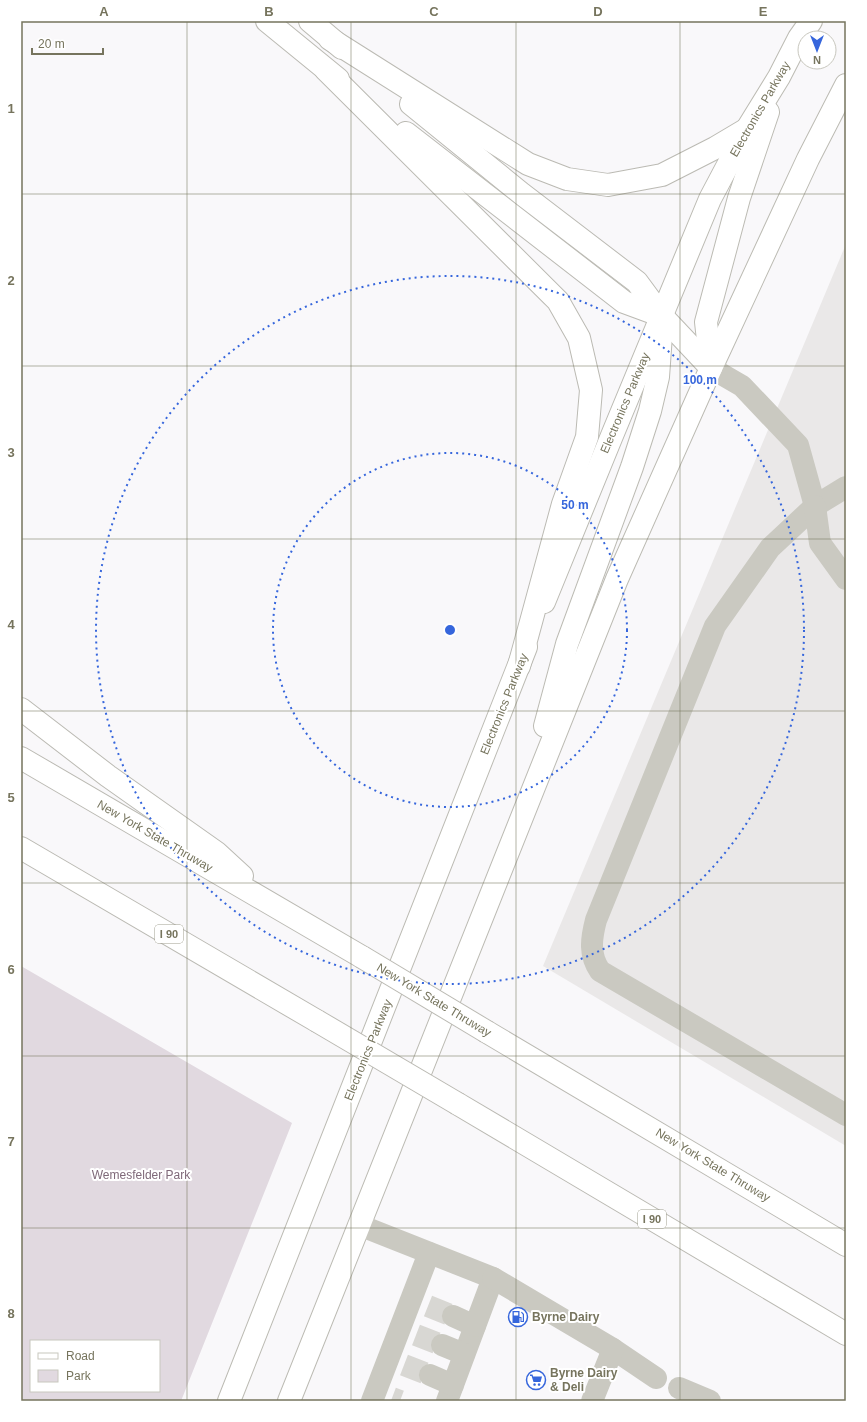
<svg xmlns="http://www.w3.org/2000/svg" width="867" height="1422" viewBox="0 0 867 1422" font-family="Arial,sans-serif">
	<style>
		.built { fill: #eae8e8 }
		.green { fill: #e1d9e0; fill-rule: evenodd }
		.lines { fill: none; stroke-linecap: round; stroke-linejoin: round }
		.minor-tunnel { stroke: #d8d7d3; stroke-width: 22; stroke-dasharray: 22 11; stroke-linecap: butt }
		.major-casing { stroke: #bcbbb3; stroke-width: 24 }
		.highway-casing { stroke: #bbbab3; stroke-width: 24 }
		.minor { stroke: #cac9c1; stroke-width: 22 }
		.major { stroke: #fff; stroke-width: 22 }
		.highway { stroke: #fff; stroke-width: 22 }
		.highway-bridge-casing { stroke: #bbbab3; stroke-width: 24; stroke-linecap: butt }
		.highway-bridge { stroke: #fff; stroke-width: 22 }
		.grid { fill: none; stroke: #76745d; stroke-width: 1; stroke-opacity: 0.55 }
		.ring { fill: none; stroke: #3666dc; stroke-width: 2; stroke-dasharray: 2 4 }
		.labels { text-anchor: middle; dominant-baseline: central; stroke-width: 4; stroke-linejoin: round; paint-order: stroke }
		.shield { fill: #fff; stroke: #9f9e8e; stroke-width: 1 }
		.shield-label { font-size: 11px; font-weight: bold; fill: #76745d }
		.street-label { font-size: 12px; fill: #76745d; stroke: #fff }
		.park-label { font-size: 12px; fill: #7f6979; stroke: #fff }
		.poi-label { font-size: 12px; font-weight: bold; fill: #76745d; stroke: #fff; text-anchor: start }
		.centre { fill: #3666dc; stroke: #fff; stroke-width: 2 }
		.ring-label { font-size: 12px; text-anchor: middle; font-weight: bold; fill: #3666dc; stroke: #fff; stroke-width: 4; stroke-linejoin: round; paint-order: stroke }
		.neatline { fill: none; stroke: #76745d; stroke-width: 1.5 }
		.grid-label { font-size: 13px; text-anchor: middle; font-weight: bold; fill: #76745d }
	</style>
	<rect width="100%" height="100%" fill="#f9f8fa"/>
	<path class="built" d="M846,244V1146L543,966Z"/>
	<path class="green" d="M21,966L292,1123L181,1401H21ZM31,1341H159V1391H31Z"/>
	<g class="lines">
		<g class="minor-tunnel">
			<path d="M428,1306L453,1316"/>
			<path d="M416,1335L442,1345"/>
			<path d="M404,1365L430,1375"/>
			<path d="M392,1398L400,1401"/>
		</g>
		<g class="major-casing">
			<g id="major">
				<path d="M662,316L711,368"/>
				<path d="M711,367L706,322L739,198L768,112"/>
				<path d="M544,602L611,438L710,199L747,129L779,77L799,38L811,21"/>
				<path d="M545,726L567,644L632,467L650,411L658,377L661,335"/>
				<path d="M229,1401L526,647"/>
				<path d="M289,1401L617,579L711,368L808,159L846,85"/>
			</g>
		</g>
		<g class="highway-casing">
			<g id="highway">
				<path d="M267,21L338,79"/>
				<path d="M310,21L342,48"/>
				<path d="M330,39L528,164L567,179L608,185L662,175L715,148L747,129"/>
				<path d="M326,70L558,301L579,338L591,390L587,437L563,504L519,666"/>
				<path d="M411,104L522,194L637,282L662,316"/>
				<path d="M406,133L624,302L662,316"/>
				<path d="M21,709L108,776L217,853L242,876"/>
				<path d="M21,758L362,957"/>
				<path d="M21,848L317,1021"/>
				<path d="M487,1032L846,1245"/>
				<path d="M458,1104L846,1334"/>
			</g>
		</g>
		<g class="minor">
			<path d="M711,368L742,386L798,445L815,506L846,487"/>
			<path d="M815,506L770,548L715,626L596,920C591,939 589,955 600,971L846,1115"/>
			<path d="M815,506L820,543L846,579"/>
			<path d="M359,1225L493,1278L447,1401"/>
			<path d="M493,1278L613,1349L656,1378"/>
			<path d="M453,1316L475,1326"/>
			<path d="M442,1345L464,1354"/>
			<path d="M430,1375L453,1385"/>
			<path d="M679,1388L710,1401"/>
			<path d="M372,1401L429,1253"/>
			<path d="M592,1401L613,1349"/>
		</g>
		<use href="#major" class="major"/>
		<use href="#highway" class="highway"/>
		<g class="highway-bridge-casing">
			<g id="highway-bridge">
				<path d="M362,957L487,1032"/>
				<path d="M317,1021L458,1104"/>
			</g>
		</g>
		<use href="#highway-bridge" class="highway-bridge"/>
	</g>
	<path class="grid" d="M187,21V1401M351,21V1401M516,21V1401M680,21V1401M21,194H846M21,366H846M21,539H846M21,711H846M21,883H846M21,1056H846M21,1228H846"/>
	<g class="ring">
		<circle cx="450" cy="630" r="177"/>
		<circle cx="450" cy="630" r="354"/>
	</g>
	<defs>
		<g id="fuel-ring" transform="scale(1)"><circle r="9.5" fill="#fff" stroke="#3666dc" stroke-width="1.5"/><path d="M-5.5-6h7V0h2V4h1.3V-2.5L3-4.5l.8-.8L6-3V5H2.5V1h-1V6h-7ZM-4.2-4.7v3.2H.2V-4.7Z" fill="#3666dc"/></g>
		<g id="supermarket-ring" transform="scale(1)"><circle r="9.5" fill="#fff" stroke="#3666dc" stroke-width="1.5"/><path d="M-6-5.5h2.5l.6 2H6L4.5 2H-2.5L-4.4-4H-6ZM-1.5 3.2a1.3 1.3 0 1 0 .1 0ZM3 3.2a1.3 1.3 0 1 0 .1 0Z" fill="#3666dc"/></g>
	</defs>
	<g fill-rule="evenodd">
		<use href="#fuel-ring" x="518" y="1317"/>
		<use href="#supermarket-ring" x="536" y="1380"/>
	</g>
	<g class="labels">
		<g class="shield">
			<rect x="155" y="925" width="28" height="18" rx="3"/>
			<rect x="638" y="1210" width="28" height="18" rx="3"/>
		</g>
		<g class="shield-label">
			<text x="169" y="934">I 90</text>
			<text x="652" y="1219">I 90</text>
		</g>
		<g class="street-label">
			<text transform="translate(760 109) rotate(-60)">Electronics Parkway</text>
			<text transform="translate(625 403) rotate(-67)">Electronics Parkway</text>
			<text transform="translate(504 704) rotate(-68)">Electronics Parkway</text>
			<text transform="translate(155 836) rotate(30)">New York State Thruway</text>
			<text transform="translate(434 1000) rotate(31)">New York State Thruway</text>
			<text transform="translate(368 1050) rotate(-68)">Electronics Parkway</text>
			<text transform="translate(713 1165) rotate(31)">New York State Thruway</text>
		</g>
		<g class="park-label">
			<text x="141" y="1175">Wemesfelder Park</text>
		</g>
		<g class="poi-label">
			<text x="532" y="1317">Byrne Dairy</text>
			<text x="550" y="1373">Byrne Dairy<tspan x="550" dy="14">&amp; Deli</tspan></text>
		</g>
	</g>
	<circle cx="450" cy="630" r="6" class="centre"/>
	<g class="ring-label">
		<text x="700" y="384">100 m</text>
		<text x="575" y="509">50 m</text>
	</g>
	<rect width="867" height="1422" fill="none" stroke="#ffffff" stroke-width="44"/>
	<rect x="30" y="1340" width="130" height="52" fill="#ffffff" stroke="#c8c7be"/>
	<rect x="38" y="1353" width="20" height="6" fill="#ffffff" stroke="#c8c7be"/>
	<text x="66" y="1360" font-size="12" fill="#76745d">Road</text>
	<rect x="38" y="1370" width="20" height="12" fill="#e1d9e0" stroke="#c8c7be"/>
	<text x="66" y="1380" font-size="12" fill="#76745d">Park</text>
	<g transform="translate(817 50) rotate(180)"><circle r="19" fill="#ffffff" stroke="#c8c7be"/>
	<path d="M0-3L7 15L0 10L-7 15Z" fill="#3666dc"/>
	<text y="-6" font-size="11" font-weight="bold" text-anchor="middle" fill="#76745d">N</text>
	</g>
	<path d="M32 48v6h71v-6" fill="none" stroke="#76745d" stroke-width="2"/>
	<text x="38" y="48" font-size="12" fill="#76745d" stroke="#ffffff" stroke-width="3" paint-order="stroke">20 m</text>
	<rect x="22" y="22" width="823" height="1378" class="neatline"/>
	<g class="grid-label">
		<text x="104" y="16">A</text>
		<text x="269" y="16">B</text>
		<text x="434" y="16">C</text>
		<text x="598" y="16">D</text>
		<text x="763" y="16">E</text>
		<text x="11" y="113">1</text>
		<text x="11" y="285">2</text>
		<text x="11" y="457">3</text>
		<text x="11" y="629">4</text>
		<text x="11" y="802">5</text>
		<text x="11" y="974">6</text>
		<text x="11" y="1146">7</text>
		<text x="11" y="1318">8</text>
	</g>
</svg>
